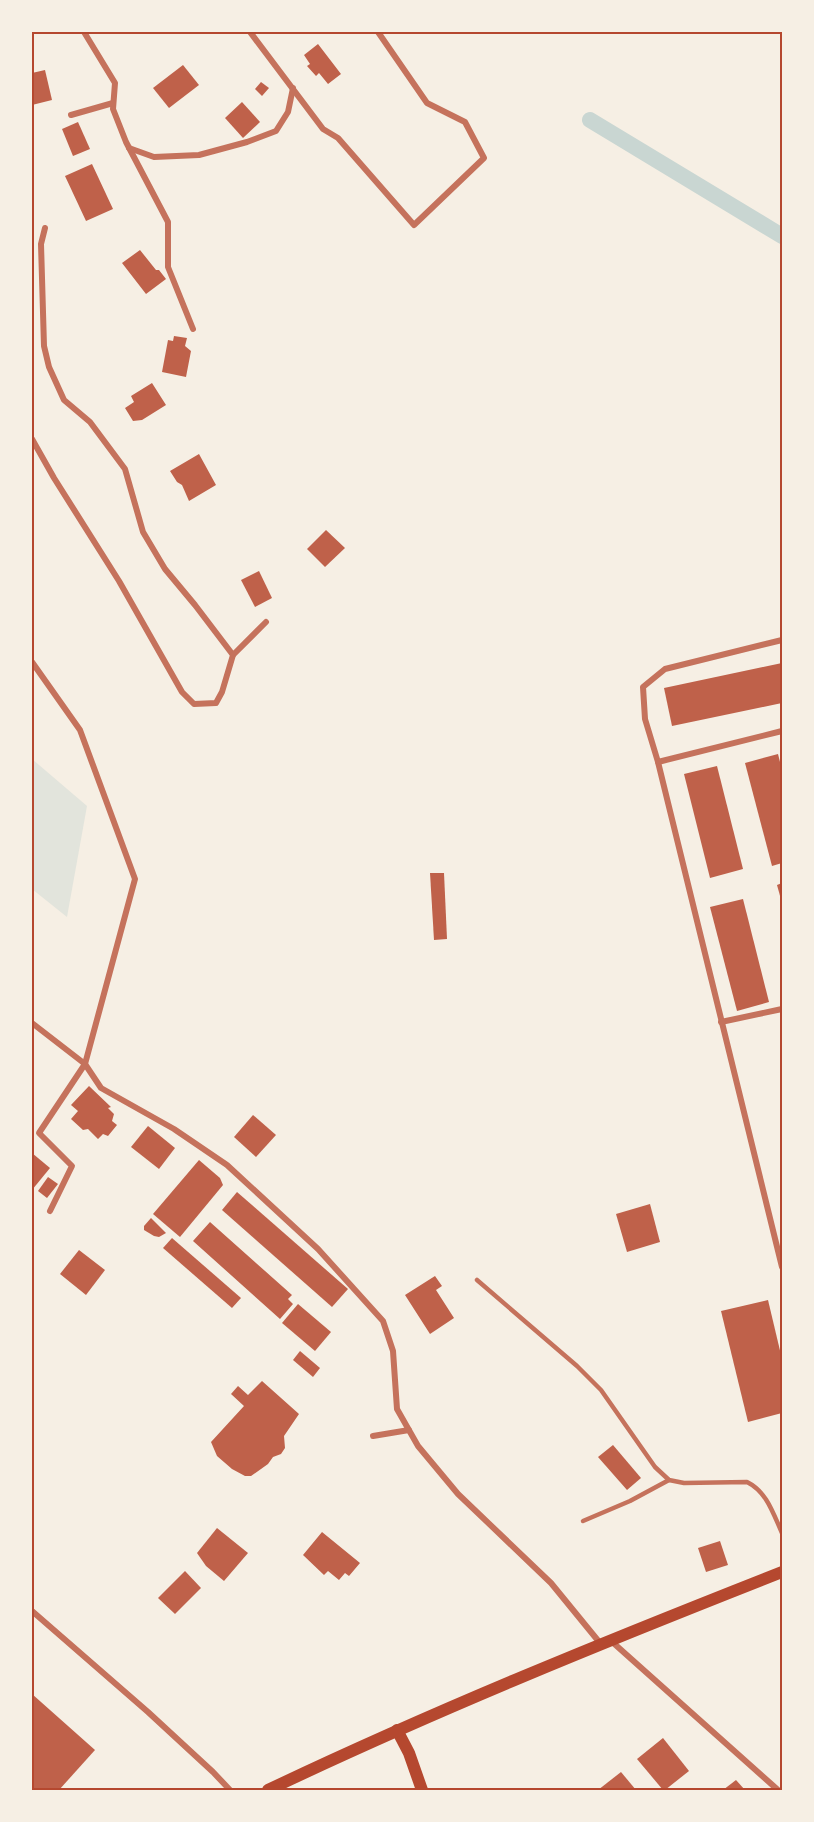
<svg xmlns="http://www.w3.org/2000/svg" width="814" height="1822" viewBox="0 0 814 1822" font-family="Bitter,serif">
	<style>
		.green { fill: #e2e4dc }
		.lines { fill: none; stroke-linecap: round; stroke-linejoin: round }
		.canal { stroke: #c9d6d2; stroke-width: 16 }
		.building { fill: #bf614a }
		.service { stroke: #c5725c; stroke-width: 4.5 }
		.minor { stroke: #c5725c; stroke-width: 6 }
		.secondary { stroke: #b5482f; stroke-width: 12 }
		.neatline { fill: none; stroke: #b5482f; stroke-width: 2 }
	</style>
	<rect width="100%" height="100%" fill="#f6efe4"/>
	<path class="green" d="M32,759L87,806L67,917L32,889Z"/>
	<g class="lines">
		<path class="canal" d="M590,120L782,236"/>
	</g>
	<g class="building">
		<path d="M318,44L341,74L328,84L319,73L316,76L307,66L310,64L304,55Z"/>
		<path d="M183,65L199,85L169,108L153,88Z"/>
		<path d="M45,70L52,100L32,105V73Z"/>
		<path d="M261,82L269,88L262,96L255,89Z"/>
		<path d="M242,102L260,122L243,138L225,118Z"/>
		<path d="M78,122L90,149L73,156L62,129Z"/>
		<path d="M92,164L113,209L86,221L65,176Z"/>
		<path d="M140,250L156,270H159L166,279L146,294L122,263Z"/>
		<path d="M174,336L187,338L185,346L191,351L186,377L162,372L168,340L173,341Z"/>
		<path d="M152,383L166,405L142,420L133,421L125,408L134,402L131,396Z"/>
		<path d="M199,454L216,485L189,501L182,485L177,482L170,471Z"/>
		<path d="M326,530L345,548L325,567L307,549Z"/>
		<path d="M259,571L272,598L255,607L241,580Z"/>
		<path d="M782,663V703L672,726L664,688Z"/>
		<path d="M778,754L782,770V863L772,866L745,763Z"/>
		<path d="M717,766L743,869L710,878L684,774Z"/>
		<path d="M430,873H444L447,939L434,940Z"/>
		<path d="M782,883V903L777,885Z"/>
		<path d="M743,899L769,1002L737,1011L710,907Z"/>
		<path d="M89,1086L111,1107L108,1108L114,1114L112,1121L117,1125L108,1136L103,1134L98,1139L88,1129L83,1130L71,1119L78,1111L71,1105Z"/>
		<path d="M253,1115L276,1135L256,1157L234,1137Z"/>
		<path d="M148,1126L175,1148L159,1169L131,1147Z"/>
		<path d="M32,1153L50,1168L32,1190Z"/>
		<path d="M199,1160L220,1178L223,1185L180,1237L153,1214Z"/>
		<path d="M48,1177L58,1184L47,1198L38,1191Z"/>
		<path d="M237,1192L348,1289L332,1307L222,1210Z"/>
		<path d="M650,1204L660,1242L627,1252L616,1214Z"/>
		<path d="M151,1218L166,1233L159,1237L154,1236L144,1230V1226Z"/>
		<path d="M210,1222L292,1295L288,1299L293,1304L280,1319L193,1241Z"/>
		<path d="M172,1238L241,1298L232,1308L163,1248Z"/>
		<path d="M79,1250L105,1270L86,1295L60,1274Z"/>
		<path d="M435,1276L442,1286L436,1290L454,1318L430,1334L405,1295Z"/>
		<path d="M768,1300L782,1359V1413L748,1422L721,1311Z"/>
		<path d="M298,1304L331,1332L315,1351L282,1323Z"/>
		<path d="M300,1351L320,1368L313,1377L293,1360Z"/>
		<path d="M262,1381L299,1414L284,1436L285,1448L281,1454L273,1457L268,1464L251,1476H245L232,1469L217,1456L211,1442L244,1406L231,1394L238,1386L248,1395Z"/>
		<path d="M613,1445L641,1478L627,1490L598,1457Z"/>
		<path d="M217,1528L248,1553L224,1581L206,1566L197,1553Z"/>
		<path d="M322,1532L360,1563L349,1576L345,1573L339,1580L328,1571L324,1575L303,1555Z"/>
		<path d="M720,1541L728,1565L706,1572L698,1548Z"/>
		<path d="M185,1571L201,1588L175,1614L158,1598Z"/>
		<path d="M32,1694L95,1750L59,1790H32Z"/>
		<path d="M663,1738L689,1771L665,1790H663L637,1759Z"/>
		<path d="M621,1772L636,1790H598Z"/>
		<path d="M736,1780L745,1790H723Z"/>
	</g>
	<g class="lines">
		<g class="service">
			<path d="M477,1280L577,1366L601,1390L655,1467L669,1480L684,1483L747,1482C767,1492 773,1513 782,1533"/>
			<path d="M583,1521L630,1501L669,1480"/>
		</g>
		<g class="minor">
			<path d="M84,32L115,83L113,109L126,142L168,222V267L193,329"/>
			<path d="M250,32L323,129L338,138L414,225L484,158L465,122L427,103L378,32"/>
			<path d="M71,115L113,103"/>
			<path d="M129,148L154,157L199,155L247,142L276,131L288,112L293,88"/>
			<path d="M32,439L54,478L119,581L182,692L194,704L216,703L222,692L233,655L195,605L165,569L143,532L125,469L90,422L64,400L49,367L44,346L41,244L45,228"/>
			<path d="M782,640L665,669L643,687L645,719L658,762L782,1267"/>
			<path d="M233,655L266,622"/>
			<path d="M32,662L80,730L135,879L85,1064L101,1088L174,1129L227,1165L318,1249L383,1321L393,1351L397,1409L418,1446L458,1494L551,1583L600,1643"/>
			<path d="M658,762L782,731"/>
			<path d="M721,1022L782,1009"/>
			<path d="M32,1023L85,1064L39,1133L72,1166L50,1211"/>
			<path d="M373,1436L409,1430"/>
			<path d="M32,1611L148,1712L213,1772L230,1790"/>
			<path d="M610,1640L778,1790"/>
		</g>
		<g class="secondary">
			<path d="M397,1730L409,1753L422,1790"/>
			<path d="M268,1790C436,1710 609,1640 782,1572"/>
		</g>
	</g>
	<rect width="814" height="1822" fill="none" stroke="#f6efe4" stroke-width="66"/>
	<rect x="33" y="33" width="748" height="1756" class="neatline"/>
</svg>
